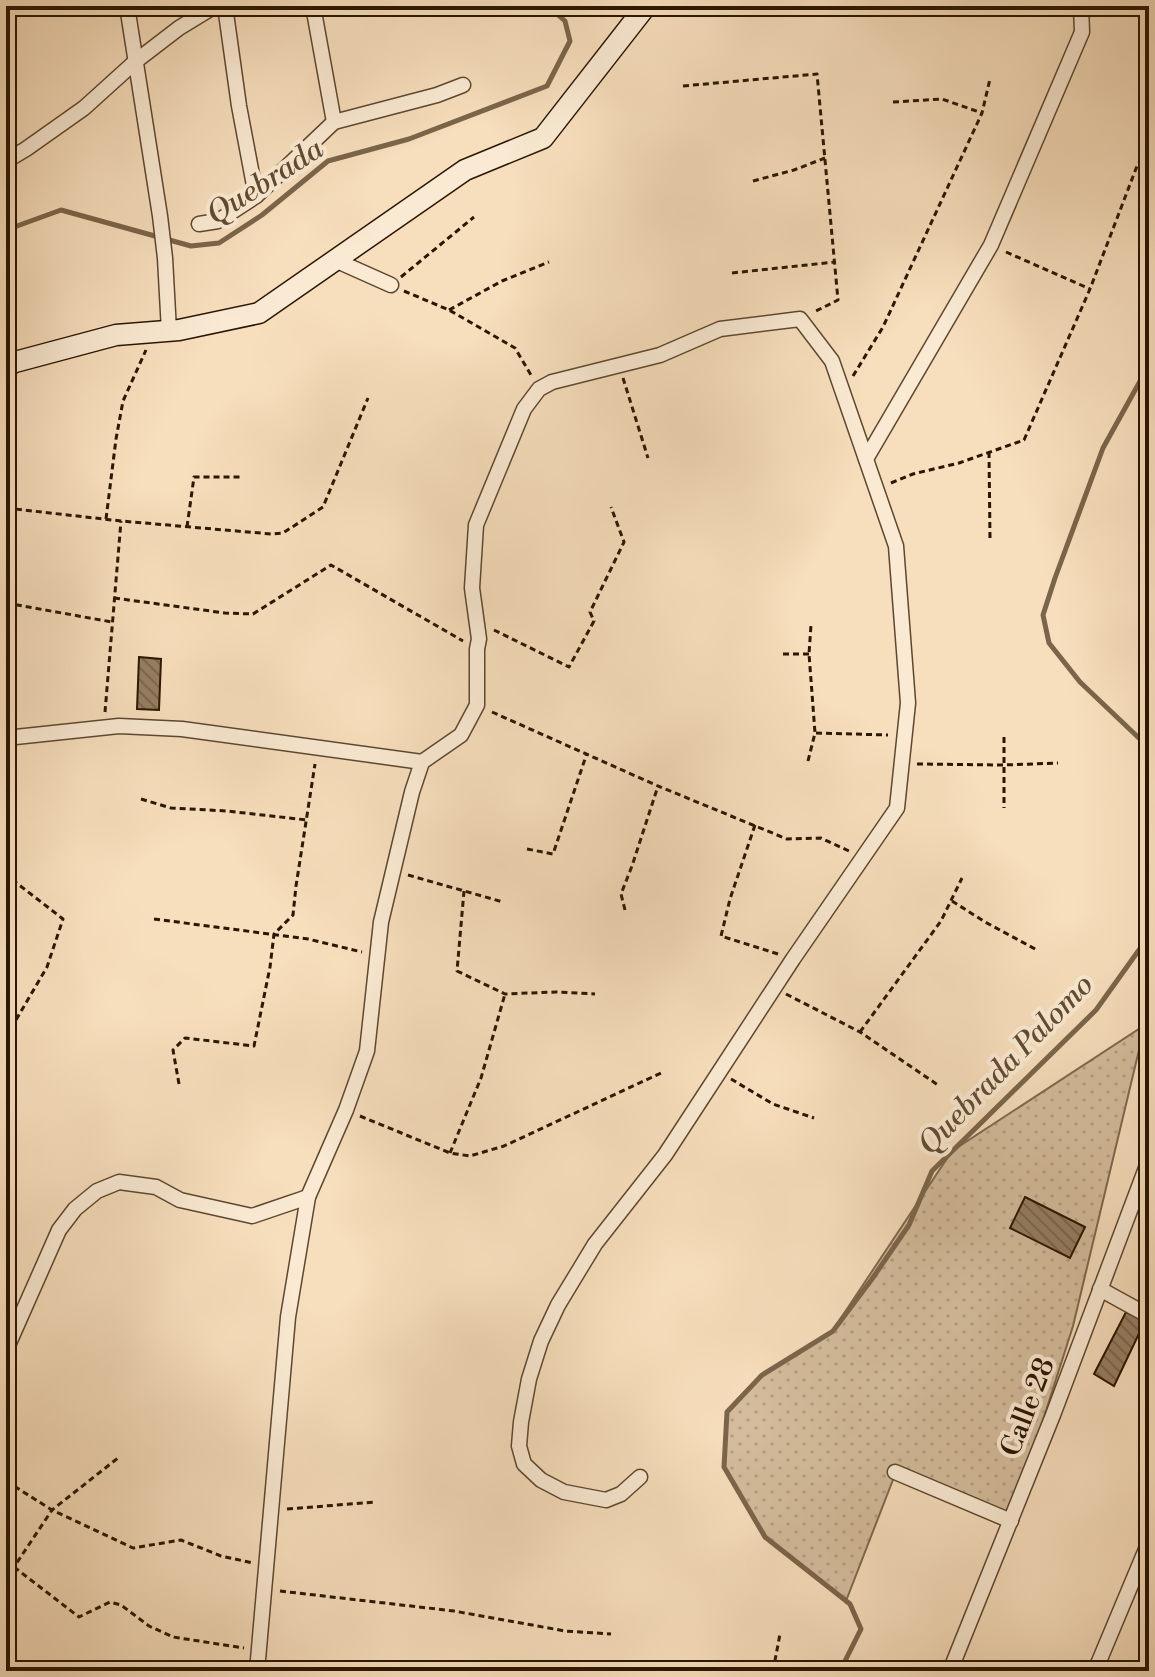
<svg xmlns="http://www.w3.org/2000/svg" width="1155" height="1677" viewBox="0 0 1155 1677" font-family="'Libre Bodoni',serif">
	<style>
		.park { fill: url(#park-dots); stroke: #7f694e; stroke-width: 2 }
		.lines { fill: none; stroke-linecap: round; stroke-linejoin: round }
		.stream { stroke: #7b654a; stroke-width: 5 }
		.building { fill: url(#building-back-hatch); stroke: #2a1600; stroke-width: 2 }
		.street-casing { stroke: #5d482f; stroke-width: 17 }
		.secondary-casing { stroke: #2a1600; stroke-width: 23 }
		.path { stroke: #2a1600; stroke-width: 3; stroke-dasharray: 6 4; stroke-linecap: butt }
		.street { stroke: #faead3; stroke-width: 14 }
		.secondary { stroke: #faead3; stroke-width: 20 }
		.labels { text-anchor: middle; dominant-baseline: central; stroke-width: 8; stroke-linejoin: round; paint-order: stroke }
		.street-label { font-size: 28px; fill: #2a1600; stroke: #faead3 }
		.water-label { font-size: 30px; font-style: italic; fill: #604b32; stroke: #faead3 }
	</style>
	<defs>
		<pattern id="park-dots" width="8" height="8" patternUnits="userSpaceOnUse" patternTransform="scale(2)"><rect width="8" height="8" fill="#d4bc9c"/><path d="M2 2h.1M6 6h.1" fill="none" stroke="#b6a185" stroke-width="1.8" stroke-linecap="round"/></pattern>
		<pattern id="building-back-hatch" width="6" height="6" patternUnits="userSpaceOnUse" patternTransform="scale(2)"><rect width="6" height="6" fill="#957e62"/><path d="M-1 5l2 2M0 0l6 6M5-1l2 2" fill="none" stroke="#7a664e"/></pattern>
	</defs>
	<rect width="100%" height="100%" fill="#f7debc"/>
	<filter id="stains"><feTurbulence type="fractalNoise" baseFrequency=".0025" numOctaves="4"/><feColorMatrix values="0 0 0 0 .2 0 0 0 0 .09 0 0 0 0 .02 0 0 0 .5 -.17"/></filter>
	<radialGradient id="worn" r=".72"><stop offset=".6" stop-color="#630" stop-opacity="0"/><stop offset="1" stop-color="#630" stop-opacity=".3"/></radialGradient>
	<path class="park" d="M1145,1025L1073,1326L1011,1521L896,1472L846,1601L765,1537L724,1467L727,1412L762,1375L833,1330L952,1151Z"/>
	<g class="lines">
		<g class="stream">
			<path d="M6,230L61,210L191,246L219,243L262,215L328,161L409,139L547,86L570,41L565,21L548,6"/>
			<path d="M1149,365L1103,448L1055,578L1043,615L1049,643L1080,682L1141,740L1149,755"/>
			<path d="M840,1671L861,1629L850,1604L765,1537L724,1467L727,1412L762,1375L833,1331L872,1279L909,1225L932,1171L1096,1010L1149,936"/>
		</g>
	</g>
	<g class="building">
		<path d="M139,657L161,659L159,710L137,709Z"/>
		<path d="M1025,1197L1085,1227L1070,1258L1010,1228Z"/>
		<path d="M1126,1312L1145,1321L1114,1386L1094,1374Z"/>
	</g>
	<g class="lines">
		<g class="street-casing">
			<g id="street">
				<path d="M127,6L160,216L165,258L169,331"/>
				<path d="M225,6L239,106L256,196"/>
				<path d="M313,6L334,122"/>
				<path d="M6,161L26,149L84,108L136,61L179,28L215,6"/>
				<path d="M199,224L218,221L256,196L334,122L437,95L463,85"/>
				<path d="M335,260L391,285"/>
				<path d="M866,459L991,245L1082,32L1081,6"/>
				<path d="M6,738L119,726L182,729L422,762"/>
				<path d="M1100,1289L1149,1316"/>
				<path d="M6,1350L59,1230L75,1209L97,1191L119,1182L156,1187L180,1200L252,1216L308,1197"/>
				<path d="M895,1472L1011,1521"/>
				<path d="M257,1671L288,1317L308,1197L346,1110L367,1051L381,922L412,792L422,762L461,735L477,705V649L479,639L472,588L476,525L524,409L539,389L552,382L660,355L720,329L800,319L832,361L896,546L908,703L897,808L793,959L665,1155L595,1244L558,1305L541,1341L529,1379L521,1422L519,1446L524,1464L541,1480L564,1492L606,1500L621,1494L640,1477"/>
				<path d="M950,1671L1053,1415L1149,1160"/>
				<path d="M1095,1671L1149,1542"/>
			</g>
		</g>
		<g class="secondary-casing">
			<path id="secondary" d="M6,366L15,362L116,335L179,330L259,313L465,170L543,138L646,6"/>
		</g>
		<g class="path">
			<path d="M683,86L817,74L838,300L814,312"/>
			<path d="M893,102L942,99L982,113"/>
			<path d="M753,181L794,170L825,158"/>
			<path d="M1006,252L1090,289"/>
			<path d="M732,273L835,262"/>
			<path d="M401,277L474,217"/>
			<path d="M404,291L449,310L515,348L531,375"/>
			<path d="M449,310L502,281L549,262"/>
			<path d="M853,376L883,327L982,113L990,79"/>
			<path d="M623,378L648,458"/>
			<path d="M989,452L990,539"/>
			<path d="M891,483L913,474L959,463L1024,440L1090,289L1137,166L1149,146"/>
			<path d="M6,508L121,521L271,534L283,533L323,507L368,398"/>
			<path d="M106,519L116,439L123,401L146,350"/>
			<path d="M187,527L194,477H242"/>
			<path d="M114,598L225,613L253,614L331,565L463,641"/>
			<path d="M6,603L112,622"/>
			<path d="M494,630L569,667L594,621L590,612L624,542L611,507"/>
			<path d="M783,654H809"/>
			<path d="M105,712L121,521"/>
			<path d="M492,712L658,786L787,839L821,838L851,852"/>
			<path d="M816,733L888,735"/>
			<path d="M1004,737V808"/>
			<path d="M808,761L815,733L809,654L811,625"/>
			<path d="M917,764L1003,765L1058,763"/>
			<path d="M141,799L171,808L227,811L307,820"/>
			<path d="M755,825L730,899L721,936L778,954"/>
			<path d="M527,849L553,854L587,753"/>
			<path d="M408,875L503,902"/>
			<path d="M464,891L457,971L505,994L556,992L595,994"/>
			<path d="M952,901L985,922L1037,950"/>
			<path d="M625,910L621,894L632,866L658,786"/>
			<path d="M154,919L308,939L362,952"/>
			<path d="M786,994L860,1032L938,1085"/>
			<path d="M860,1032L941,921L962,878"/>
			<path d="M6,1037L47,967L63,919L14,881"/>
			<path d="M731,1079L773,1104L814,1118"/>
			<path d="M179,1084L173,1050L185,1038L254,1046L270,967L274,934L293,915L296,886L315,764"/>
			<path d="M360,1116L450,1153L470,1156L504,1146L661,1073"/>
			<path d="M450,1153L481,1078L505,994"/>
			<path d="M6,1481L52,1510L133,1548L181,1540L221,1556L253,1563"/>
			<path d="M287,1509L376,1502"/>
			<path d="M14,1567L79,1617L110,1602L121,1605L149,1626L173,1637L244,1648"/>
			<path d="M6,1579L52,1510L118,1458"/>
			<path d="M280,1591L454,1611L565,1631L611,1634"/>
			<path d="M773,1671L780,1634"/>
		</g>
		<use href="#street" class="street"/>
		<use href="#secondary" class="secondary"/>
	</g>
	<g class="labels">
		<g class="street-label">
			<text transform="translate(1028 1407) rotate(-69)">Calle 28</text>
		</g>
		<g class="water-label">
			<text transform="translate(265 182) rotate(-33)">Quebrada</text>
			<text transform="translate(1006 1065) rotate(-46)">Quebrada Palomo</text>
		</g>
	</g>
	<rect width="1155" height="1677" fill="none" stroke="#f7debc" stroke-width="32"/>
	<rect x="8" y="8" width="1139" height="1661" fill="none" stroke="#2a1600" stroke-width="4"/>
	<rect x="16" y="16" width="1123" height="1645" fill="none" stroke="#2a1600" stroke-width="2"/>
	<rect width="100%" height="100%" filter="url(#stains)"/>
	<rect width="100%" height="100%" fill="url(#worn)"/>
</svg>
